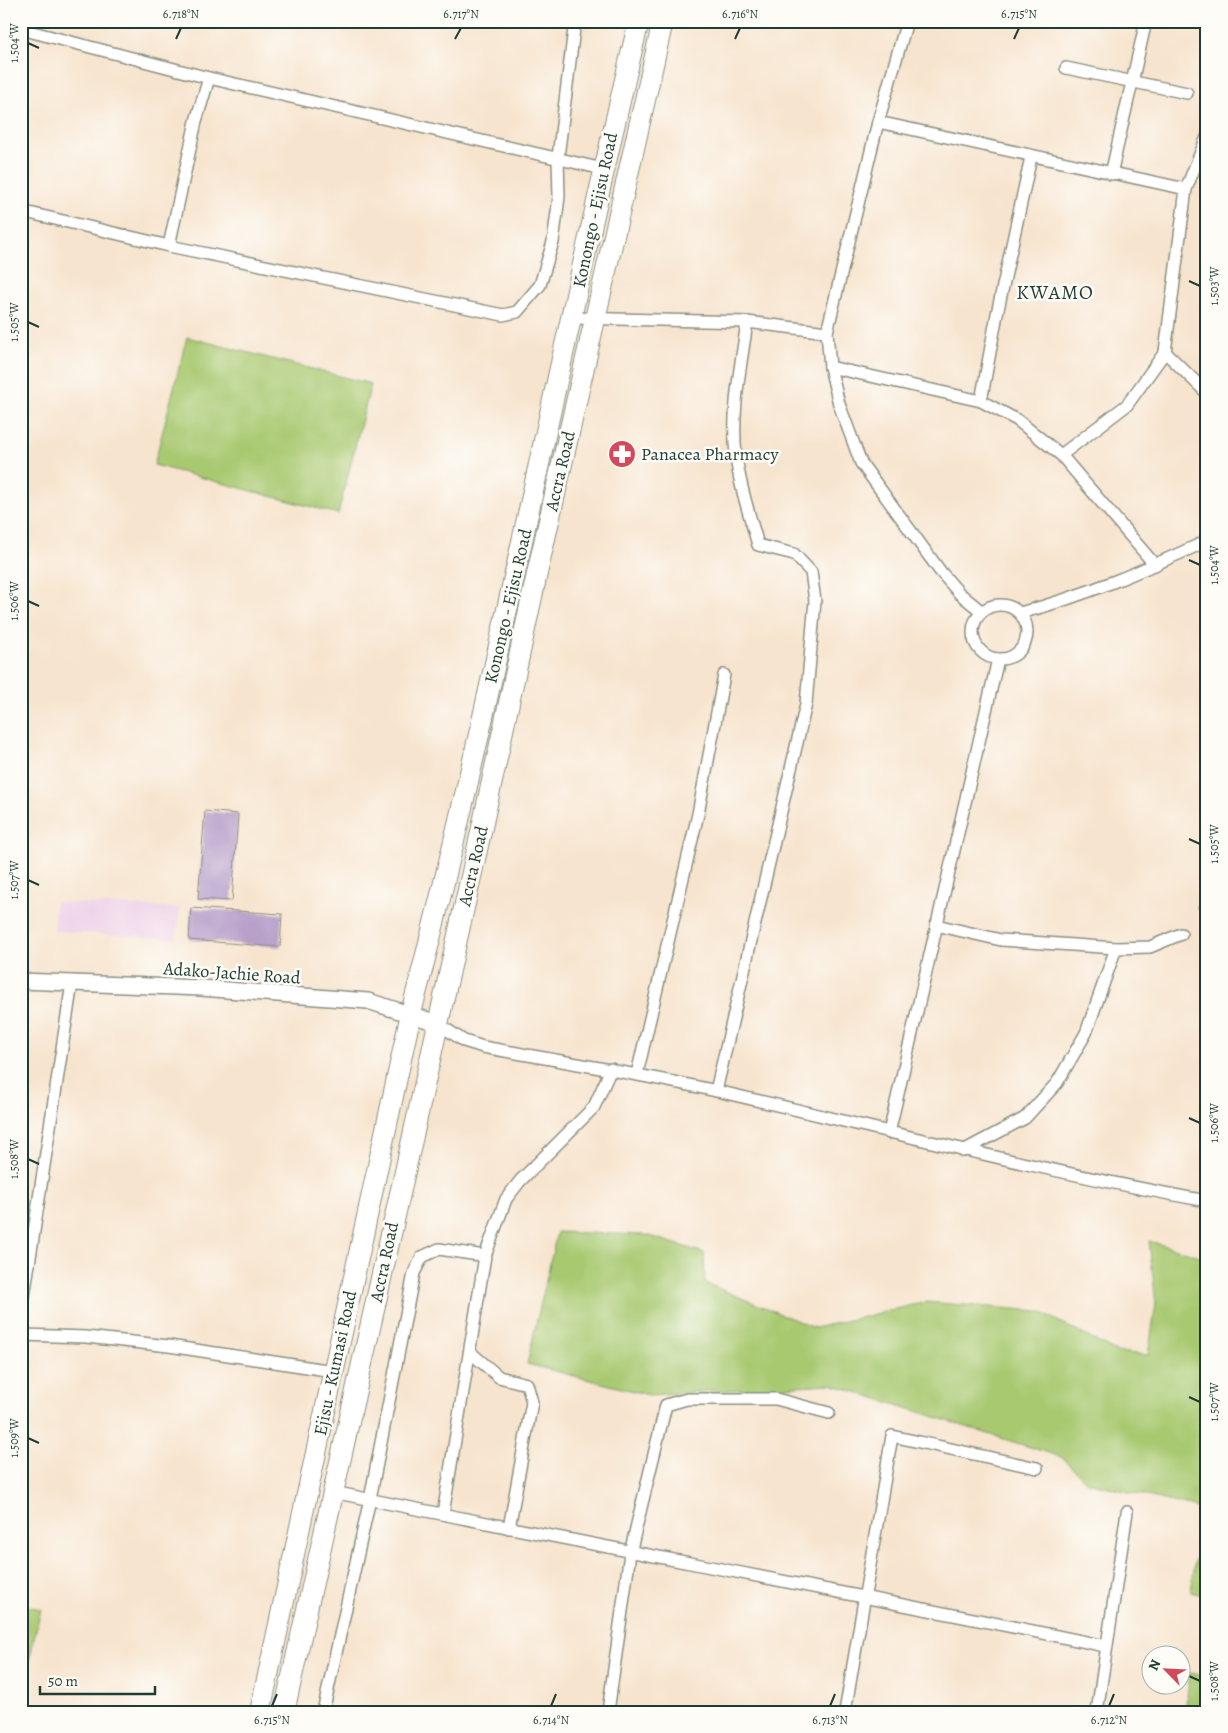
<svg xmlns="http://www.w3.org/2000/svg" width="1228" height="1733" viewBox="0 0 1228 1733" font-family="Alegreya,serif">
	<style>
		.built { fill: #eed0e8 }
		.green { fill: #a9c971; stroke: #648352 }
		.building { fill: #b8a0cb }
		.lines { fill: none; stroke-linecap: round; stroke-linejoin: round }
		.minor-casing { stroke: #8b9081; stroke-width: 14 }
		.tertiary-casing { stroke: #8b9081; stroke-width: 18 }
		.trunk-casing { stroke: #8b9081; stroke-width: 22 }
		.minor { stroke: #fff; stroke-width: 11 }
		.tertiary { stroke: #fff; stroke-width: 15 }
		.trunk { stroke: #fff; stroke-width: 20 }
		.ticks { fill: none; stroke: #1f3d34; stroke-width: 2 }
		.labels { text-anchor: middle; dominant-baseline: central; stroke-width: 5; stroke-linejoin: round; paint-order: stroke }
		.street-label { font-size: 18px; fill: #1f3d34; stroke: #fdfcf7 }
		.poi-label { font-size: 18px; fill: #1f3d34; stroke: #fdfcf7; text-anchor: start }
		.quarter-label { font-size: 20px; letter-spacing: 1px; fill: #1f3d34; stroke: #fdfcf7 }
		.neatline { fill: none; stroke: #1f3d34; stroke-width: 2 }
		.ticks-label { font-size: 12px; text-anchor: middle; fill: #1f3d34 }
	</style>
	<rect width="100%" height="100%" fill="#fdfcf7"/>
	<filter id="ink" filterUnits="userSpaceOnUse"><feTurbulence type="fractalNoise" baseFrequency=".02" numOctaves="2"/><feDisplacementMap in="SourceGraphic" scale="10" xChannelSelector="R" yChannelSelector="G"/><feConvolveMatrix kernelMatrix="1 2 1 2 8 2 1 2 1" color-interpolation-filters="sRGB"/></filter>
	<filter id="wash" filterUnits="userSpaceOnUse"><feTurbulence type="fractalNoise" baseFrequency=".0096" numOctaves="4" result="noise"/><feDisplacementMap in="SourceGraphic" scale="20" xChannelSelector="R" yChannelSelector="G"/><feGaussianBlur stdDeviation="1.12" result="paint"/><feColorMatrix in="noise" values="0 0 0 0 0 0 0 0 0 0 0 0 0 0 0 0 0 1.4 0 .05"/><feComposite in="paint" operator="in"/></filter>
	<g filter="url(#wash)">
		<rect width="100%" height="100%" fill="#f7e4ce"/>
		<path class="built" d="M55,902L180,908L176,939L54,931Z"/>
		<g class="green">
			<path d="M187,337L371,384L338,514L154,465Z"/>
			<path d="M1207,876V911L1197,909Z"/>
			<path d="M557,1232L647,1235L704,1253L705,1283L815,1328L926,1302L1039,1311L1116,1352L1148,1355L1156,1304L1149,1241L1207,1258V1596L1191,1592L1202,1509L1087,1482L1061,1457L831,1384L649,1395L527,1364Z"/>
			<path d="M21,1605L41,1609L21,1694Z"/>
			<path d="M1190,1673L1207,1676V1712H1185Z"/>
		</g>
		<g id="blocks">
			<g class="building">
				<path d="M205,811L238,814L232,901L198,899Z"/>
				<path d="M191,908L282,914L280,947L189,940Z"/>
			</g>
		</g>
	</g>
	<g filter="url(#ink)">
		<use href="#blocks" fill-opacity="0" stroke="#8b9081" stroke-width="1"/>
		<g class="lines">
			<g class="minor-casing">
				<g id="minor">
					<path d="M907,21L878,122L827,332L830,367L839,404L861,463L940,571L959,593L981,611"/>
					<path d="M21,29L209,78L603,169"/>
					<path d="M1066,68L1187,93"/>
					<path d="M878,122L1186,189"/>
					<path d="M1111,174L1146,21"/>
					<path d="M21,211L169,246L503,315L517,312L540,285L553,242L559,197L558,157L575,21"/>
					<path d="M169,246L196,121L209,78"/>
					<path d="M572,318L747,322L827,332"/>
					<path d="M1165,352L1207,393"/>
					<path d="M830,367L981,401L1017,420L1061,455L1155,565"/>
					<path d="M981,401L997,314L1031,157"/>
					<path d="M1061,455L1127,405L1165,352L1186,189L1207,137"/>
					<circle cx="1000" cy="632" r="27"/>
					<path d="M1020,613C1085,596 1146,569 1207,541"/>
					<path d="M936,925L1001,940L1116,948L1150,947L1181,934"/>
					<path d="M437,1023L464,1041L483,1047C561,1061 639,1074 717,1091C880,1129 1042,1171 1207,1201"/>
					<path d="M637,1074L698,814L724,675"/>
					<path d="M716,1091L806,704L815,601L811,572L794,554L758,545C750,516 739,485 736,455C731,411 741,366 747,322"/>
					<path d="M889,1133L998,659"/>
					<path d="M963,1151L1025,1118L1057,1083L1086,1033L1116,948"/>
					<path d="M21,1316L72,983"/>
					<path d="M21,1335L86,1337L169,1346L333,1371"/>
					<path d="M470,1352L499,1377L527,1384L532,1402L509,1528"/>
					<path d="M333,1492C590,1545 848,1592 1105,1646"/>
					<path d="M443,1514L485,1256L506,1199L520,1181L594,1107L611,1069"/>
					<path d="M323,1712L370,1499L414,1273L422,1257L439,1249L485,1256"/>
					<path d="M608,1712L630,1553L666,1405L687,1399H776L829,1413"/>
					<path d="M845,1712L892,1436L1037,1468"/>
					<path d="M1097,1712L1127,1512"/>
				</g>
			</g>
			<g class="tertiary-casing">
				<path id="tertiary" d="M21,981L201,988L368,1001L437,1023"/>
			</g>
			<g class="trunk-casing">
				<g id="trunk">
					<path d="M260,1712L411,1013C497,685 559,351 639,21"/>
					<path d="M284,1712L481,832L538,569L663,21"/>
				</g>
			</g>
			<use href="#minor" class="minor"/>
			<use href="#tertiary" class="tertiary"/>
			<use href="#trunk" class="trunk"/>
		</g>
	</g>
	<path class="ticks" d="M176,39L181,28M455,39L461,28M735,39L740,28M1014,39L1019,28M28,43L39,48M1189,281L1200,286M28,322L39,327M1189,560L1200,565M28,601L39,606M1189,839L1200,844M28,880L39,885M1189,1118L1200,1123M28,1159L39,1164M1189,1397L1200,1402M28,1438L39,1443M1189,1676L1200,1681M272,1706L277,1694M551,1706L556,1694M830,1706L835,1694M1109,1706L1114,1694"/>
	<defs>
		<g id="pharmacy-disc" transform="scale(1.4375)"><circle r="9.5" fill="#d1495b" stroke="#fdfcf7"/><path d="M-2-6h4v4h4v4h-4v4h-4v-4h-4v-4h4Z" fill="#fff"/></g>
	</defs>
	<g fill-rule="evenodd">
		<use href="#pharmacy-disc" x="622" y="454"/>
	</g>
	<g class="labels">
		<g class="street-label">
			<text transform="translate(595 210) rotate(-78)">Konongo - Ejisu Road</text>
			<text transform="translate(560 471) rotate(-77)">Accra Road</text>
			<text transform="translate(508 606) rotate(-77)">Konongo - Ejisu Road</text>
			<text transform="translate(473 866) rotate(-77)">Accra Road</text>
			<text transform="translate(232 973) rotate(4)">Adako-Jachie Road</text>
			<text transform="translate(384 1262) rotate(-78)">Accra Road</text>
			<text transform="translate(335 1363) rotate(-78)">Ejisu - Kumasi Road</text>
		</g>
		<g class="poi-label">
			<text x="641" y="454">Panacea Pharmacy</text>
		</g>
		<g class="quarter-label">
			<text x="1055" y="292">KWAMO</text>
		</g>
	</g>
	<rect width="1228" height="1733" fill="none" stroke="#fdfcf7" stroke-width="55"/>
	<g transform="translate(1166 1670) rotate(294)"><circle r="24" fill="#fdfcf7" stroke="#a4b0a9"/>
	<path d="M0-4L9 19L0 12L-9 19Z" fill="#d1495b"/>
	<text y="-8" font-size="14" font-weight="bold" text-anchor="middle" fill="#1f3d34">N</text>
	</g>
	<path d="M40 1686v8h115v-8" fill="none" stroke="#1f3d34" stroke-width="2.5"/>
	<text x="48" y="1686" font-size="15" fill="#1f3d34" stroke="#fdfcf7" stroke-width="4" paint-order="stroke">50 m</text>
	<rect x="28" y="28" width="1172" height="1678" class="neatline"/>
	<g class="ticks-label">
		<text x="181" y="18">6.718°N</text>
		<text x="461" y="18">6.717°N</text>
		<text x="740" y="18">6.716°N</text>
		<text x="1019" y="18">6.715°N</text>
		<text transform="translate(14 43) rotate(-90)" y="4">1.504°W</text>
		<text transform="translate(1214 286) rotate(-90)" y="4">1.503°W</text>
		<text transform="translate(14 322) rotate(-90)" y="4">1.505°W</text>
		<text transform="translate(1214 565) rotate(-90)" y="4">1.504°W</text>
		<text transform="translate(14 601) rotate(-90)" y="4">1.506°W</text>
		<text transform="translate(1214 844) rotate(-90)" y="4">1.505°W</text>
		<text transform="translate(14 880) rotate(-90)" y="4">1.507°W</text>
		<text transform="translate(1214 1123) rotate(-90)" y="4">1.506°W</text>
		<text transform="translate(14 1159) rotate(-90)" y="4">1.508°W</text>
		<text transform="translate(1214 1402) rotate(-90)" y="4">1.507°W</text>
		<text transform="translate(14 1438) rotate(-90)" y="4">1.509°W</text>
		<text transform="translate(1214 1681) rotate(-90)" y="4">1.508°W</text>
		<text x="272" y="1724">6.715°N</text>
		<text x="551" y="1724">6.714°N</text>
		<text x="830" y="1724">6.713°N</text>
		<text x="1109" y="1724">6.712°N</text>
	</g>
</svg>
